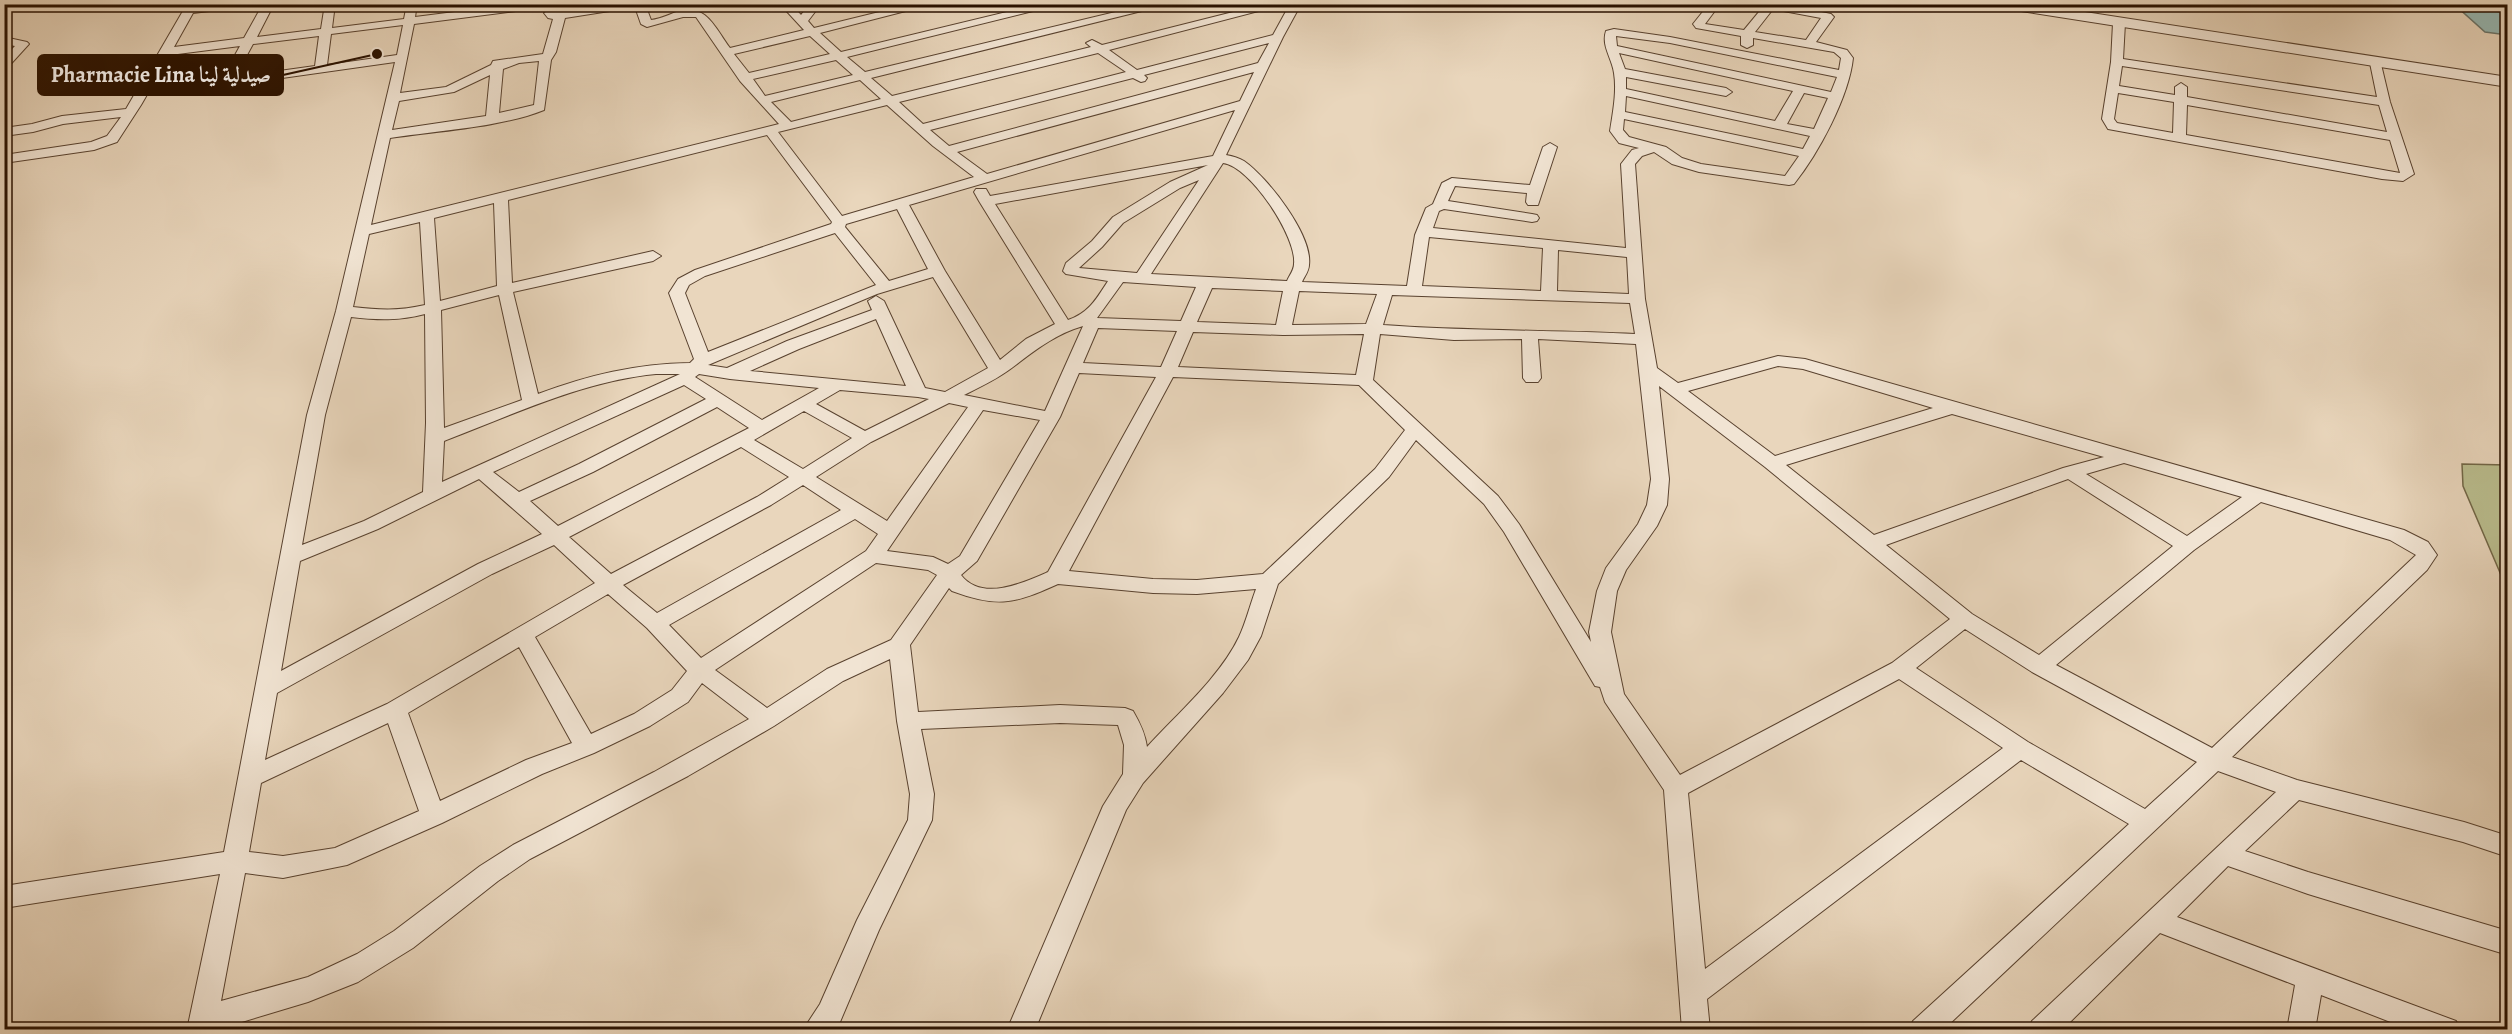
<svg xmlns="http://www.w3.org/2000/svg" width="2512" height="1034" viewBox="0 0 2512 1034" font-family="Alegreya,Amiri,serif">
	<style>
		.green { fill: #babd8e; stroke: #726747; stroke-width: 1.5 }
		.water { fill: #97b9b4; stroke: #6b766c; stroke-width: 1.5 }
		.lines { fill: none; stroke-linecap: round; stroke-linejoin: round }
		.minor-casing { stroke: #59422f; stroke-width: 2 }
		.tertiary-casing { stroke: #59422f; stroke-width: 2 }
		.minor { fill: #f1e4d3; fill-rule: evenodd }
		.tertiary { fill: #f1e4d3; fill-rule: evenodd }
		.leader { fill: none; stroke: #291100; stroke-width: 2 }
		.callout-dot { fill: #291100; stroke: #f1e4d3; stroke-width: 2 }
		.callout { fill: #291100; stroke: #291100; stroke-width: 2 }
		.callout-label { font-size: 22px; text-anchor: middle; font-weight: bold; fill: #fff }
	</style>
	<rect width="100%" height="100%" fill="#e9d6bc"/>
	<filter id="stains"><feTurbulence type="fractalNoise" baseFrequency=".00333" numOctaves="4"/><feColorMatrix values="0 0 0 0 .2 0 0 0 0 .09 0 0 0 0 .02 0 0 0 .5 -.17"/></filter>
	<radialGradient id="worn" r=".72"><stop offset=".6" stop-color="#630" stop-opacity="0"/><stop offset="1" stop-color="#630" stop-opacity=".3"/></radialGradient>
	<path class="green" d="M2462,464L2507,465V589L2463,486Z"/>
	<path class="water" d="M2455,5L2507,13V35L2485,32Z"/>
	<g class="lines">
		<g class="minor-casing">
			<g id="minor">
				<path d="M187,4H246L241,7L193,13L174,47L244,38L263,4H274L257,37L321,29L325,4H335L332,28L404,19L407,4H417L415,17L517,4H552L547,7L414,24L400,93L446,87L491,65L493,61L543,54L553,19L548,18L544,13L549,10L555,12L607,4H645L651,20C661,19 670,14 679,11C707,4 715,28 730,48L804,30L780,4H791L801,15L810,4H821L808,21L814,28L912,4H933L820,33L841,52L1040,4H1061L847,57L865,72L1149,4H1170L871,78L892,96L1091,47L1086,43L1092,40L1102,45L1265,4H1285L1109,50L1137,70L1273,35L1290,4H1301L1283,37L1226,155C1232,156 1239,158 1244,161C1267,177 1313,235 1309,265C1309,271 1304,277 1302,282L1407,286L1415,235L1426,208L1433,204L1442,183L1452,178L1530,185L1543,147L1550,143L1557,147L1538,205H1528L1526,202L1527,193L1455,186L1448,201L1532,214L1537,215L1539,218L1537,221L1532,222L1444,209L1439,211L1433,228L1626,248L1621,164L1632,150L1639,148L1619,143L1610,131C1613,112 1617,91 1614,73C1612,58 1601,46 1606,31L1614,29L1670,37L1839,70L1841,58L1834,52L1753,38V45L1747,48L1741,45V36L1696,28L1693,24L1709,4H1720L1705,24L1744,30L1763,7L1758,4H1783L1831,14L1834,17L1816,42L1847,50L1853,58C1849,97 1818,154 1794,184L1789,185L1699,172L1672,164L1654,152L1642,156L1635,164L1645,299L1657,368L1678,383L1778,356L1805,359L2404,530L2428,542L2437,555L2427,570L2232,757L2297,780L2464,822L2508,836V857L2463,842L2299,800L2245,851L2308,872L2508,931V955L2308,894L2228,866L2177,917L2456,1021L2460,1030H2411L2321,995L2315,1030H2287L2295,985L2160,933L2062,1030H2028L2032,1021L2276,792L2218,771L1943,1030H1909L1913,1021L2129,824L2021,760L1707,999L1710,1030H1682L1664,790L1605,702L1600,687L1595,686L1504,532L1484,504L1416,440L1389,477L1278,584L1261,636L1248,660L1223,693L1143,783L1126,810L1035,1030H1007L1103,806L1123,774L1124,745L1118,725L1060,723L921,729L934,794L932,820L879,930L840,1022L834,1030H803L820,1004L857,920L908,820L910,794L897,721L890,659L843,681L774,726L688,776L530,859L498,881L413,948L358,982L308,1002L215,1030H187L220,874L4,908V886L224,852L307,415L336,311L395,62L226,86L220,82L240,46L170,55L141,105L117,142L94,150L4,163V155L91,142L107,136L121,117L63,124L33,132L4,136V128L32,124L62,116L126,109ZM635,7L641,24L647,27L683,17H696L740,81L779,124L371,225L390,138C436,131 503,127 544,110L551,60L556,52L565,18ZM1773,9L1821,18L1806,40L1755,32ZM403,25L397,55L327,65L331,34ZM319,36L315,66L235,77L253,44ZM810,36L830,54L749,73L734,54ZM1616,36L1670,43L1837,77L1831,92L1617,46ZM1269,43L1258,63L949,146L930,130L1133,78L1141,82L1145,81L1147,78L1144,75ZM1098,53L1126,72L923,124L899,102ZM1619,53L1793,91L1775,121L1626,89V77L1726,96L1732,92L1726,88L1625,69ZM836,60L853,75L765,96L753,79ZM539,61L534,105L499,113L503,69L519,63ZM1254,72L1240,101L987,174L957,152ZM490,75L486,116L392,130L399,101L454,92ZM860,80L881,99L791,122L771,102ZM1804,93L1828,98L1814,129L1787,124ZM1626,96L1810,136L1803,149L1625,112ZM887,105L933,146L974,177L842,216L778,132ZM1235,110L1213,156L990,196L986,189H976L974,192L979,201L1055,324L1026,339L1000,360L945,271L909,205ZM1624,119L1799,156L1785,176L1701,164L1682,158L1666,147L1629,137L1623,130ZM767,135L832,222L831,224L695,270L678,279L669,293L694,359L690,363C635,364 589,375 538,394L513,292L653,261L661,256L653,251L512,283L508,200ZM1223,163C1250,166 1297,237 1294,264C1294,270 1289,276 1287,281L1151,274ZM1208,165L1170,182L1113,217L1092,241L1066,263L1063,271L1066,274L1108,281C1097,298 1089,313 1068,320L995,204ZM1199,180L1137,273L1079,268L1102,247L1123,223L1180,188ZM494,203L497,286L440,301L434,218ZM897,209L928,269L889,281L845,227L846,224ZM420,222L425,305C399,311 379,310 353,307L369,234ZM835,233L876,285L708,352L685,293L689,285L705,276ZM1429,237L1543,248L1541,291L1422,286ZM1558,250L1627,257L1629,294L1557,291ZM933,277L988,368L945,392L925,388L884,301L876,296L868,301L872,310L787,341L727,368L708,365L877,294ZM1123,282L1196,287L1181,321L1097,318ZM1212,288L1283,291L1276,325L1197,322ZM1299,291L1377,294L1366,324L1292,325ZM499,295L522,400L444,428L441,310ZM1392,295L1630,303L1635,334C1551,330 1466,331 1383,325ZM425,314L426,423L423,492L364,521L302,545L325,415L351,317C377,320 399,321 425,314ZM876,319L906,386L750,371L799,349ZM1083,326L1045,411L964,395C978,388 993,381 1006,372C1031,354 1052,335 1083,326ZM1098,328L1177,331L1161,367L1083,363ZM1193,332L1283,335L1364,334L1356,375L1178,367ZM1380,334L1454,340L1522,339L1523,378L1526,382H1538L1541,378L1538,339L1636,344L1651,479L1647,505L1638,524L1606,568L1597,591L1589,632L1591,642L1519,524L1498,496L1373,380ZM1778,366L1803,369L1933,408L1775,456L1688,391ZM1079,373L1156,377L1048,572C1023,583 982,602 961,575L977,561L1060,417ZM656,374H680L442,482L444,441C512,415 583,381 656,374ZM699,374L730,379L819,388L762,420L695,377ZM1173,377L1359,385L1405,430L1375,469L1263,574L1197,580L1153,579L1069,571ZM684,385L706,399L579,464L519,492L493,472ZM1659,386L1765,467L1950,619L1892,663L1680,775L1624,694L1611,632L1617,591L1626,570L1657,526L1667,505L1669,479ZM840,390L918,397L929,399L865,431L816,404ZM949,403L968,407L887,521L816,477L871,442ZM717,407L749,428L558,526L530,501L593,472ZM983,410L1040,420L960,556L948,564L933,557L887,551ZM804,411L852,438L803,469L754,440ZM1952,414L2104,457L2063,468L1874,535L1786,465ZM741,447L789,477L757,497L611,574L569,537ZM2124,463L2242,497L2187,536L2086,474ZM479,479L542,534L478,564L281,671L300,561L378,529ZM2068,479L2173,546L2039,655L1972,614L1886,545ZM803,485L841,510L657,613L623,585L771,505ZM2261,502L2390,540L2416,555L2212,748L2056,665L2194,550ZM855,519L878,534L866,551L701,658L669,625ZM554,545L595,583L387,704L265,760L277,693L492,574ZM876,563L928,570L937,575L891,640L827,669L767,708L715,670ZM1058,584L1153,593L1197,594L1256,589C1250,605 1246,622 1239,637C1220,677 1177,714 1147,747C1145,733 1140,723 1133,711L1125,708L1060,705L918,712L910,645L949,588L952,591C998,608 1014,604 1058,584ZM608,594L647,628L687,671L672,690L634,714L591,734L535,637ZM1965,629L2032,672L2197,762L2145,809L2028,742L1916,668ZM519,647L572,743L526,760L440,801L408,713ZM1899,679L2003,748L1705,969L1688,793ZM702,683L749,719L654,772L513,845L480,866L394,931L357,954L308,977L221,1001L245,873L283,878L347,865L442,823L542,774L594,753L650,726L688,702ZM388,723L419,811L335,848L283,856L249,852L261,783Z"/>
				<path d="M2119,20L2125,23L2123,59L2377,97L2370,63L2372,60H2380L2390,102L2414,174L2403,181L2382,179L2108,129L2102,119L2111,62L2113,23ZM2122,66L2379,105L2387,132L2187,97V87L2181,83L2175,87V95L2119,86ZM2118,93L2174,102L2173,133L2117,123L2114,119ZM2187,105L2390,140L2400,173L2186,135Z"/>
				<path d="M4,37L27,42L29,44L8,67H4V57L15,46L4,44Z"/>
			</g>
		</g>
		<g class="tertiary-casing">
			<path id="tertiary" d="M1995,4H2033L2508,77V87L2002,8Z"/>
		</g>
		<use href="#minor" class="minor"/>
		<use href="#tertiary" class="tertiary"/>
	</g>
	<path class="leader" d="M377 54L283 75"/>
	<circle class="callout-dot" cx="377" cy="54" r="6"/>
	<rect class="callout" x="38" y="55" width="245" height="40" rx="6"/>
	<g class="callout-label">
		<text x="161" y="82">Pharmacie Lina صيدلية لينا</text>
	</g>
	<rect width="2512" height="1034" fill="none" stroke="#e9d6bc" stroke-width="24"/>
	<rect x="6" y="6" width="2500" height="1022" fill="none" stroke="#291100" stroke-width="3"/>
	<rect x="12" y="12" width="2488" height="1010" fill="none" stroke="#291100" stroke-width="1.5"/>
	<rect width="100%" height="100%" filter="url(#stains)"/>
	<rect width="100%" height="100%" fill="url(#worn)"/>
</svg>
